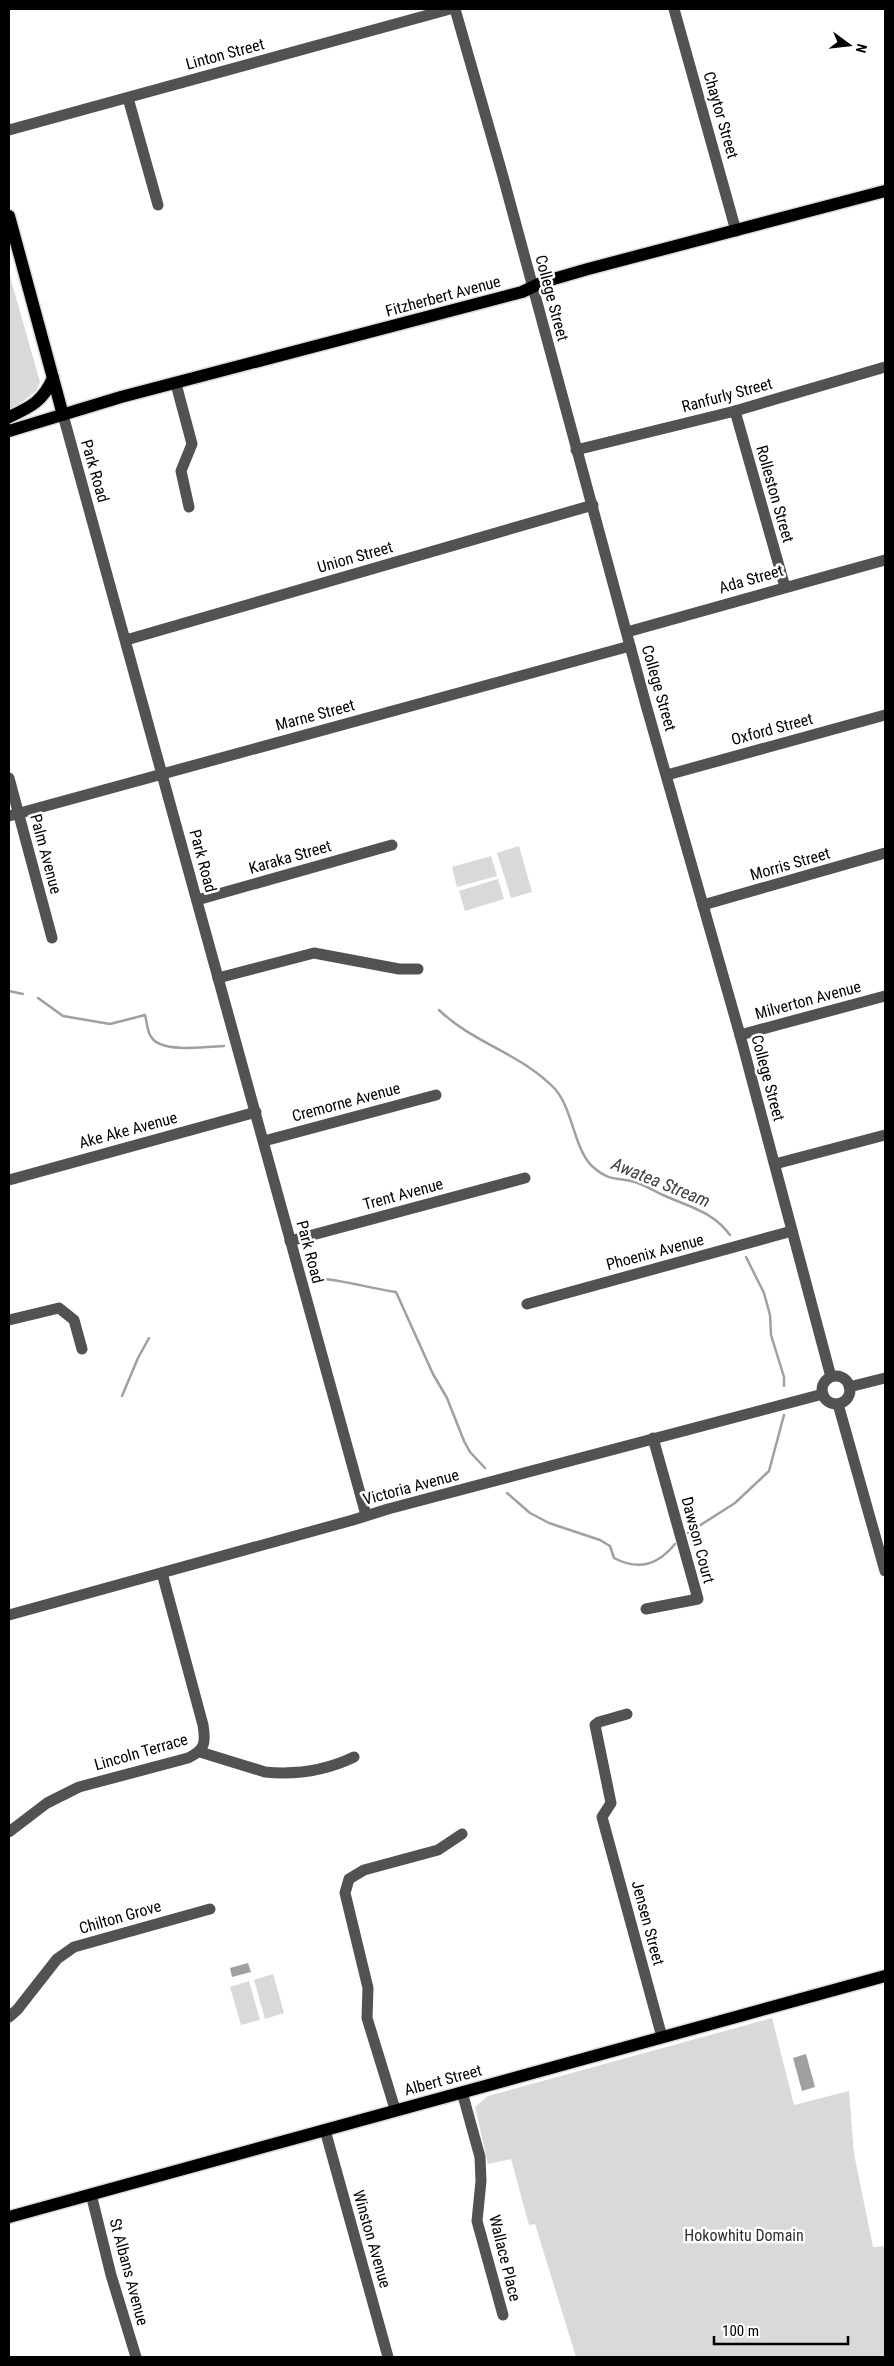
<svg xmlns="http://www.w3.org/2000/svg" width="894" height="2366" viewBox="0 0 894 2366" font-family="'Roboto Condensed',sans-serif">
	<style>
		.green { fill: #d9d9d9 }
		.water { fill: #a0a0a0 }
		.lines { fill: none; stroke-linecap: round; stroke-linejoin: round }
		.stream { stroke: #a0a0a0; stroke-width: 2.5 }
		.major-casing { stroke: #dbdbdb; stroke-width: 15 }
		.minor { stroke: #525252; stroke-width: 11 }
		.major { stroke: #000; stroke-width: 12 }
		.labels { text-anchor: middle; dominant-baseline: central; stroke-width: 5; stroke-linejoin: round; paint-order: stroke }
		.street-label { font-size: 16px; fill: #000; stroke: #fff }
		.park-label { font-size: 16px; fill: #303030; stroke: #fff }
		.water-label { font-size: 18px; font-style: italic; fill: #414141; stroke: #fff }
	</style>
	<rect width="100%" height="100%" fill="#fff"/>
	<g class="green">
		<path d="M9,273L40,382L36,391L9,412Z"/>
		<path d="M519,846L532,892L511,898L497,853Z"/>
		<path d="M491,856L497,876L457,887L452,867Z"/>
		<path d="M498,879L504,899L465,911L459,891Z"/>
		<path d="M273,1974L284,2013L265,2019L254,1980Z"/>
		<path d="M249,1981L260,2020L241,2025L230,1987Z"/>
		<path d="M772,2018L794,2105L849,2091L854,2154L873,2247L885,2246V2357H576L535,2224L529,2225L511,2159L488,2164L475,2107L488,2096Z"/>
	</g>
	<g class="water">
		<path d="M248,1963L251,1972L232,1977L230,1968Z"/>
		<path d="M806,2054L815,2087L802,2091L793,2058Z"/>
	</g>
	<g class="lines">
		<g class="stream">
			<path d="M9,991L23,994"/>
			<path d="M38,998L63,1016L110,1024L145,1015C147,1022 147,1033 152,1038C162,1053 207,1047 224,1046"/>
			<path d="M439,1010C473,1043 522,1054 555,1089C573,1109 574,1150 593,1167C610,1182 617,1177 635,1182C645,1185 654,1191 663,1195C689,1207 712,1211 730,1235"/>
			<path d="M746,1257L764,1293L770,1315L771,1335L784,1377V1386"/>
			<path d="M316,1278C343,1280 369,1288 396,1292L433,1374L447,1398L464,1441L470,1452L485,1468"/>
			<path d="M122,1396L138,1358L149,1338"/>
			<path d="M507,1493L530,1513L549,1523L600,1540L610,1546L614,1558C639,1571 658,1565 675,1544"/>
			<path d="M688,1533L735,1503L769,1471L784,1415"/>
		</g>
		<g class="major-casing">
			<g id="major">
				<path d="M9,216L63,415"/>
				<path d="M9,417C31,407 43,401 53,378"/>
				<path d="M9,431L121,397L522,292L543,282L588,269L885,191"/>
				<path d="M9,2217L885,1976"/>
			</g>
		</g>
		<g class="minor">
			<path d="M455,9L502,173L646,705L740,1035L831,1377"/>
			<path d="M674,9L736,231"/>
			<path d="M128,98L158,205"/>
			<path d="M9,130L450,9"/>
			<path d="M176,384L192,444L181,471L189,507"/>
			<path d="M735,411L785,587"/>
			<path d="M63,415L366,1515"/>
			<path d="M576,450L735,411L885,367"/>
			<path d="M627,632L885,560"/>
			<path d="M126,640L593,505"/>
			<path d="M667,775L885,715"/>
			<path d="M9,778L52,938"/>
			<path d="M9,816L630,646"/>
			<path d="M197,900L392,845"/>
			<path d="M703,905L885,853"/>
			<path d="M218,978L314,953L399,969H418"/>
			<path d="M740,1035L885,996"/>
			<path d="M264,1141L436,1095"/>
			<path d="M775,1164L885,1135"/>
			<path d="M9,1180L256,1112"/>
			<path d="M290,1241L525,1178"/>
			<path d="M527,1304L792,1231"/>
			<path d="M9,1320L59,1308L74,1320L82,1349"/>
			<circle cx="836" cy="1390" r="14"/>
			<path d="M849,1387L885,1378"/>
			<path d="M838,1404L885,1571"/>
			<path d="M646,1609L698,1599L653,1438"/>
			<path d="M9,1615L353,1520L388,1509L823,1394"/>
			<path d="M627,1714L599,1722L595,1725L611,1803L602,1817L662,2037"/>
			<path d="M200,1752L265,1772C296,1775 327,1770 354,1757"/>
			<path d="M9,1832L47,1803L79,1787L188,1758C205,1750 206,1743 203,1725L162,1573"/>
			<path d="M9,2017L17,2010L57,1959L74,1947L210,1909"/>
			<path d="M462,2092L480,2157L481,2181L477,2221L503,2315"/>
			<path d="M395,2109L367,2018L368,1988L345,1893L349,1879L364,1870L438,1850L462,1834"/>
			<path d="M325,2130L388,2357"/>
			<path d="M91,2194L111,2275L136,2357"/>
		</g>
		<use href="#major" class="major"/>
	</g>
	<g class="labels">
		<g class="street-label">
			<text transform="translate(225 54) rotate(-15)">Linton Street</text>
			<text transform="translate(721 115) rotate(74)">Chaytor Street</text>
			<text transform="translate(443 296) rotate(-15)">Fitzherbert Avenue</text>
			<text transform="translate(552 298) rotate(75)">College Street</text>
			<text transform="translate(727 395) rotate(-15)">Ranfurly Street</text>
			<text transform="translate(95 471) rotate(74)">Park Road</text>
			<text transform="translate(775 494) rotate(74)">Rolleston Street</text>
			<text transform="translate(355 557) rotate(-16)">Union Street</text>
			<text transform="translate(751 579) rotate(-16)">Ada Street</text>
			<text transform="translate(659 688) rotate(74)">College Street</text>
			<text transform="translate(315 715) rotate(-15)">Marne Street</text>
			<text transform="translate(772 729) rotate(-15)">Oxford Street</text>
			<text transform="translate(46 854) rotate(75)">Palm Avenue</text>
			<text transform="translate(290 857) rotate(-16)">Karaka Street</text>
			<text transform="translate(203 861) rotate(75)">Park Road</text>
			<text transform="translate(790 864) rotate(-16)">Morris Street</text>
			<text transform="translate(808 1000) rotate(-15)">Milverton Avenue</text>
			<text transform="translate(768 1078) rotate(75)">College Street</text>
			<text transform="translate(346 1102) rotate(-15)">Cremorne Avenue</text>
			<text transform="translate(128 1130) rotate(-15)">Ake Ake Avenue</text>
			<text transform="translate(403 1194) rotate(-15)">Trent Avenue</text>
			<text transform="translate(310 1252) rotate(75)">Park Road</text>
			<text transform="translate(655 1252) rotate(-15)">Phoenix Avenue</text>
			<text transform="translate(411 1487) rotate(-15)">Victoria Avenue</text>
			<text transform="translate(698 1540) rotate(75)">Dawson Court</text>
			<text transform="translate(141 1752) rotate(-16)">Lincoln Terrace</text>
			<text transform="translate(120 1917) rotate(-16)">Chilton Grove</text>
			<text transform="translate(648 1923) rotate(75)">Jensen Street</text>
			<text transform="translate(443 2080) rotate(-15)">Albert Street</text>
			<text transform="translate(372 2239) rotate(74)">Winston Avenue</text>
			<text transform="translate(505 2258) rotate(76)">Wallace Place</text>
			<text transform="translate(129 2272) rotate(75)">St Albans Avenue</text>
		</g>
		<g class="park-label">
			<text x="744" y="2235">Hokowhitu Domain</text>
		</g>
		<g class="water-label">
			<text transform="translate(661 1182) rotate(22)">Awatea Stream</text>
		</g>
	</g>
	<rect width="894" height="2366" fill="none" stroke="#000000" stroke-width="20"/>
	<g transform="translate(849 45) rotate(105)" stroke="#ffffff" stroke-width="4" paint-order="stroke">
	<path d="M0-4L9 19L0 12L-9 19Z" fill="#000000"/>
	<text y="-8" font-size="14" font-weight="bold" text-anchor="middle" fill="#000000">N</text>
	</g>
	<path d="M714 2336v8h134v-8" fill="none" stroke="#000000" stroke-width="2.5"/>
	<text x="722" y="2336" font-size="15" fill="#000000" stroke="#ffffff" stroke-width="4" paint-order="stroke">100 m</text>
</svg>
